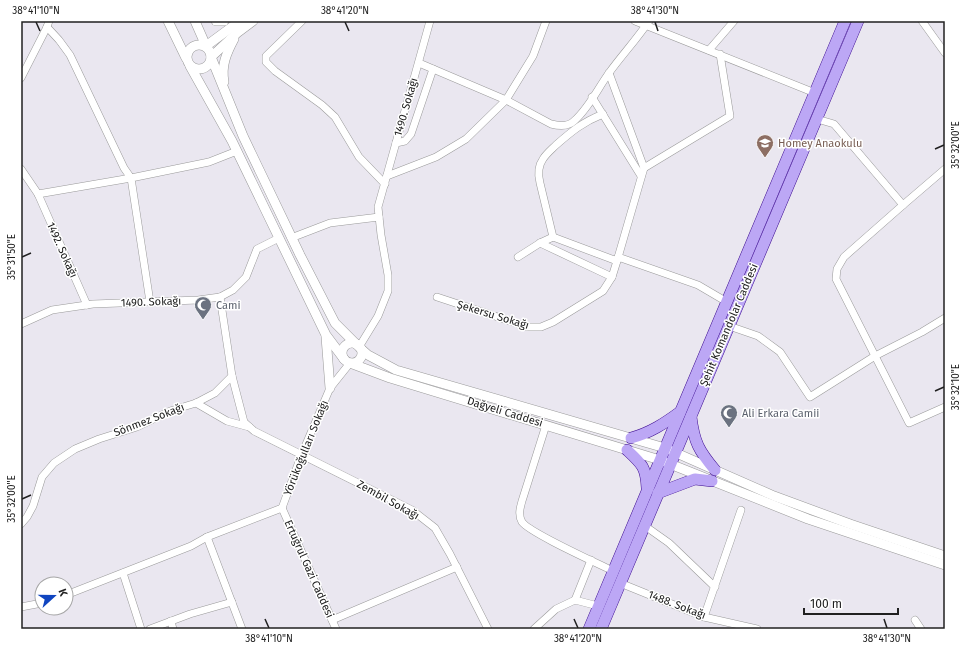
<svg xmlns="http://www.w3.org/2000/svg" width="966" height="650" viewBox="0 0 966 650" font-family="'Fira Sans',sans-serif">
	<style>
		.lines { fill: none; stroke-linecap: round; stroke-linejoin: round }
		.minor-casing { stroke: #9a9a9a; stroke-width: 8 }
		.tertiary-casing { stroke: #9a9a9a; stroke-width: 10 }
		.primary-casing { stroke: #3d0c90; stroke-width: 12 }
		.minor { stroke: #fff; stroke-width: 7 }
		.tertiary { stroke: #fff; stroke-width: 9 }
		.primary { stroke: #bca7f5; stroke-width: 11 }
		.ticks { fill: none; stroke: #202020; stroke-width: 1.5 }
		.labels { text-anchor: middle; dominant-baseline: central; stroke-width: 3; stroke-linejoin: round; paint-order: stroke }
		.street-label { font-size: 11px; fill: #202020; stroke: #fff }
		.education-label { font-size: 11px; fill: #785e54; stroke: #fff; text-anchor: start }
		.worship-label { font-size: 11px; fill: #5b616d; stroke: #fff; text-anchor: start }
		.neatline { fill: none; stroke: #202020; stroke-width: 1.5 }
		.ticks-label { font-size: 10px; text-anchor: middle; fill: #202020 }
	</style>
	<rect width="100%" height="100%" fill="#eae7f0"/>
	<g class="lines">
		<g class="minor-casing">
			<g id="minor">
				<path d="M302,21L266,56V62L275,71L322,105L335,117L359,157L385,184"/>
				<path d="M635,21L815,93"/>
				<path d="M922,21L945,53"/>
				<path d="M709,50L734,21"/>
				<path d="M419,63L506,100L533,56L546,21"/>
				<path d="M609,73L644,168L730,116L720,54"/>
				<path d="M21,78L47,27L49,21"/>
				<path d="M592,97L641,176"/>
				<path d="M817,119L834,124L903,205L945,169"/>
				<path d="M396,143L405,141L411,134L433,69"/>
				<path d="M21,169L38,194L87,305"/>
				<path d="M387,176L436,157L466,139L506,100L551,124C559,126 568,127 574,121C589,108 598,88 609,73C622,55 637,39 649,21"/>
				<path d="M38,194L131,178L124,168L70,55L59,40L47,27"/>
				<path d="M903,205L844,257L837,269L836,279L909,423L945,407"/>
				<path d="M553,237L540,183C538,175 538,166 543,159C546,154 552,149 556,145C572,131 583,122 603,114"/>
				<path d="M291,238L330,223L379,217"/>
				<path d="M540,243L612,277"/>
				<path d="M518,257L540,243L553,237L617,261L644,168"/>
				<path d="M618,257L698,285L727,302"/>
				<path d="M220,297L232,376L244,422L254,431L412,510L435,528L450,554L488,629"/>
				<path d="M437,297L528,327H541L553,322L603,291L612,277L617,261"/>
				<path d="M150,302L131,178L209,162L237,151"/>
				<path d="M21,324L52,310L93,304L198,300L220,297L233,290L246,277L257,249L279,238"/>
				<path d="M729,326L758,336L780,352L810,397L875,356L922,332L945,318"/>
				<path d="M359,347L378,316L388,291V275L381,235L378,207L430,21"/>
				<path d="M196,403L227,421L249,427"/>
				<path d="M546,425L522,501C520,508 518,515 522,522C530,533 597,563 613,571"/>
				<path d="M282,508L301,456L330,388L350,363"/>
				<path d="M282,508L336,629"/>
				<path d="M21,524L27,517L33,506L42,477L54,463L75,449L99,439L137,427L170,411L196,403L215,393L232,376"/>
				<path d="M645,526L669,543L715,587"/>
				<path d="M207,537L242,629"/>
				<path d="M123,573L141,629"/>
				<path d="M620,583L704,617L757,629"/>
				<path d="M66,595L191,546L207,537L282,508"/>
				<path d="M575,600L591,560"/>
				<path d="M21,607L42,603"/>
				<path d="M704,617L741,510"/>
				<path d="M332,620L457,567"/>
				<path d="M915,620L921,629"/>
				<path d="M171,621L173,629"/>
				<path d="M150,629L190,614L232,602"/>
				<path d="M534,629L556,609L575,600L598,606"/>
			</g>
		</g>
		<g class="tertiary-casing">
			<g id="tertiary">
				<path d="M168,21L186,58"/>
				<path d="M195,21L206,46L240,21"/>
				<path d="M216,21H224"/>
				<path d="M253,21L237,33L211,57L243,136L300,255L335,323L357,345"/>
				<circle cx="199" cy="57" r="12"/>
				<path d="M190,66L232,141L326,335L344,359"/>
				<path d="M224,82C221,66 226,54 234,39"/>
				<path d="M326,337L330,388"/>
				<circle cx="352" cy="353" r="10"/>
				<path d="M359,347L368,355L396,370L665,448L774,496L850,524L945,556"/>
				<path d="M350,363L390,378L660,460L808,519L945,565"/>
			</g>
		</g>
		<g class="primary-casing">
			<g id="primary">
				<path d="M691,417C694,442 699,451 715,470"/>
				<path d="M631,438C650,433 665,423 680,412"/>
				<path d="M627,450C642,464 646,467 647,488"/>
				<path d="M658,493L695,479L712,481"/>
				<path d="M589,629L845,21"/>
				<path d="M601,629C687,427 772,224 858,21"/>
			</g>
		</g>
		<use href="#minor" class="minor"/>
		<use href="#tertiary" class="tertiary"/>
		<use href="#primary" class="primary"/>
	</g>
	<path class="ticks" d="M36,22L40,31M345,22L349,31M655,22L658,31M935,149L944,145M22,257L31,253M935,391L944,387M22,499L31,495M265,619L269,628M574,619L578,628M884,619L887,628"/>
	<defs>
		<g id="school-pin" transform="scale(0.9)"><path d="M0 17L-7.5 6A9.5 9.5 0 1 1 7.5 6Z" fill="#8d6e63" stroke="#fff"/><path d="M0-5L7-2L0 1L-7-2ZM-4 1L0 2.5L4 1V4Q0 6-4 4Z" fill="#fff"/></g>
		<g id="mosque-pin" transform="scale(0.9)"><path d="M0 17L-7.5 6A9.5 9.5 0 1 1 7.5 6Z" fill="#6b7280" stroke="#fff"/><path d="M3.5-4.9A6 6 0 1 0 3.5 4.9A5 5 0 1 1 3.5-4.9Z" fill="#fff"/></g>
	</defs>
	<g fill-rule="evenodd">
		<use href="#school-pin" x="765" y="143"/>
		<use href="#mosque-pin" x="203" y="305"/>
		<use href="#mosque-pin" x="729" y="413"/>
	</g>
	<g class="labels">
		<g class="street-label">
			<text transform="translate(406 107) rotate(-74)">1490. Sokağı</text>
			<text transform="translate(62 250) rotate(66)">1492. Sokağı</text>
			<text transform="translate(151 302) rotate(-2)">1490. Sokağı</text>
			<text transform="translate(493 315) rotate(17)">Şekersu Sokağı</text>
			<text transform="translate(729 325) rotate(-67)">Şehit Komandolar Caddesi</text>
			<text transform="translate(505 412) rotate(17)">Dağyeli Caddesi</text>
			<text transform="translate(149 420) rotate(-21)">Sönmez Sokağı</text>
			<text transform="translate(306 448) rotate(-68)">Yörükoğulları Sokağı</text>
			<text transform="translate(388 500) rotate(29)">Zembil Sokağı</text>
			<text transform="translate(309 569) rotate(66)">Ertuğrul Gazi Caddesi</text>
			<text transform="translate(677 605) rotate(21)">1488. Sokağı</text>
		</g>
		<g class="education-label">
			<text x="778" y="143">Homey Anaokulu</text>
		</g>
		<g class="worship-label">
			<text x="216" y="305">Cami</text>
			<text x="742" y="413">Ali Erkara Camii</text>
		</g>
	</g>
	<rect width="966" height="650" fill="none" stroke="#ffffff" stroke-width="44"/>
	<g transform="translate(54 596) rotate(69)"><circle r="19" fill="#ffffff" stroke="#a6a6a6"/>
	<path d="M0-3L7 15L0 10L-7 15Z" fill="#1045c0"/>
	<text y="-6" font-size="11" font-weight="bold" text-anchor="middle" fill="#202020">K</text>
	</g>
	<path d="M804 608v6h94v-6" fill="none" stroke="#202020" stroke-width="2"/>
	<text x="810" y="608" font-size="12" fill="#202020" stroke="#ffffff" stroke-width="3" paint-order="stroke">100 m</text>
	<rect x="22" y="22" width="922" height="606" class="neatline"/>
	<g class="ticks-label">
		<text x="36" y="14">38°41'10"N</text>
		<text x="345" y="14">38°41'20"N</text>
		<text x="655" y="14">38°41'30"N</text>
		<text transform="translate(955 145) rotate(-90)" y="4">35°32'00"E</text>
		<text transform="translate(11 257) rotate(-90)" y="4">35°31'50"E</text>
		<text transform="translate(955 387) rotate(-90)" y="4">35°32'10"E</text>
		<text transform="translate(11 499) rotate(-90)" y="4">35°32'00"E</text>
		<text x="269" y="642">38°41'10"N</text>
		<text x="578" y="642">38°41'20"N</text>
		<text x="887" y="642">38°41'30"N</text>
	</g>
</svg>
